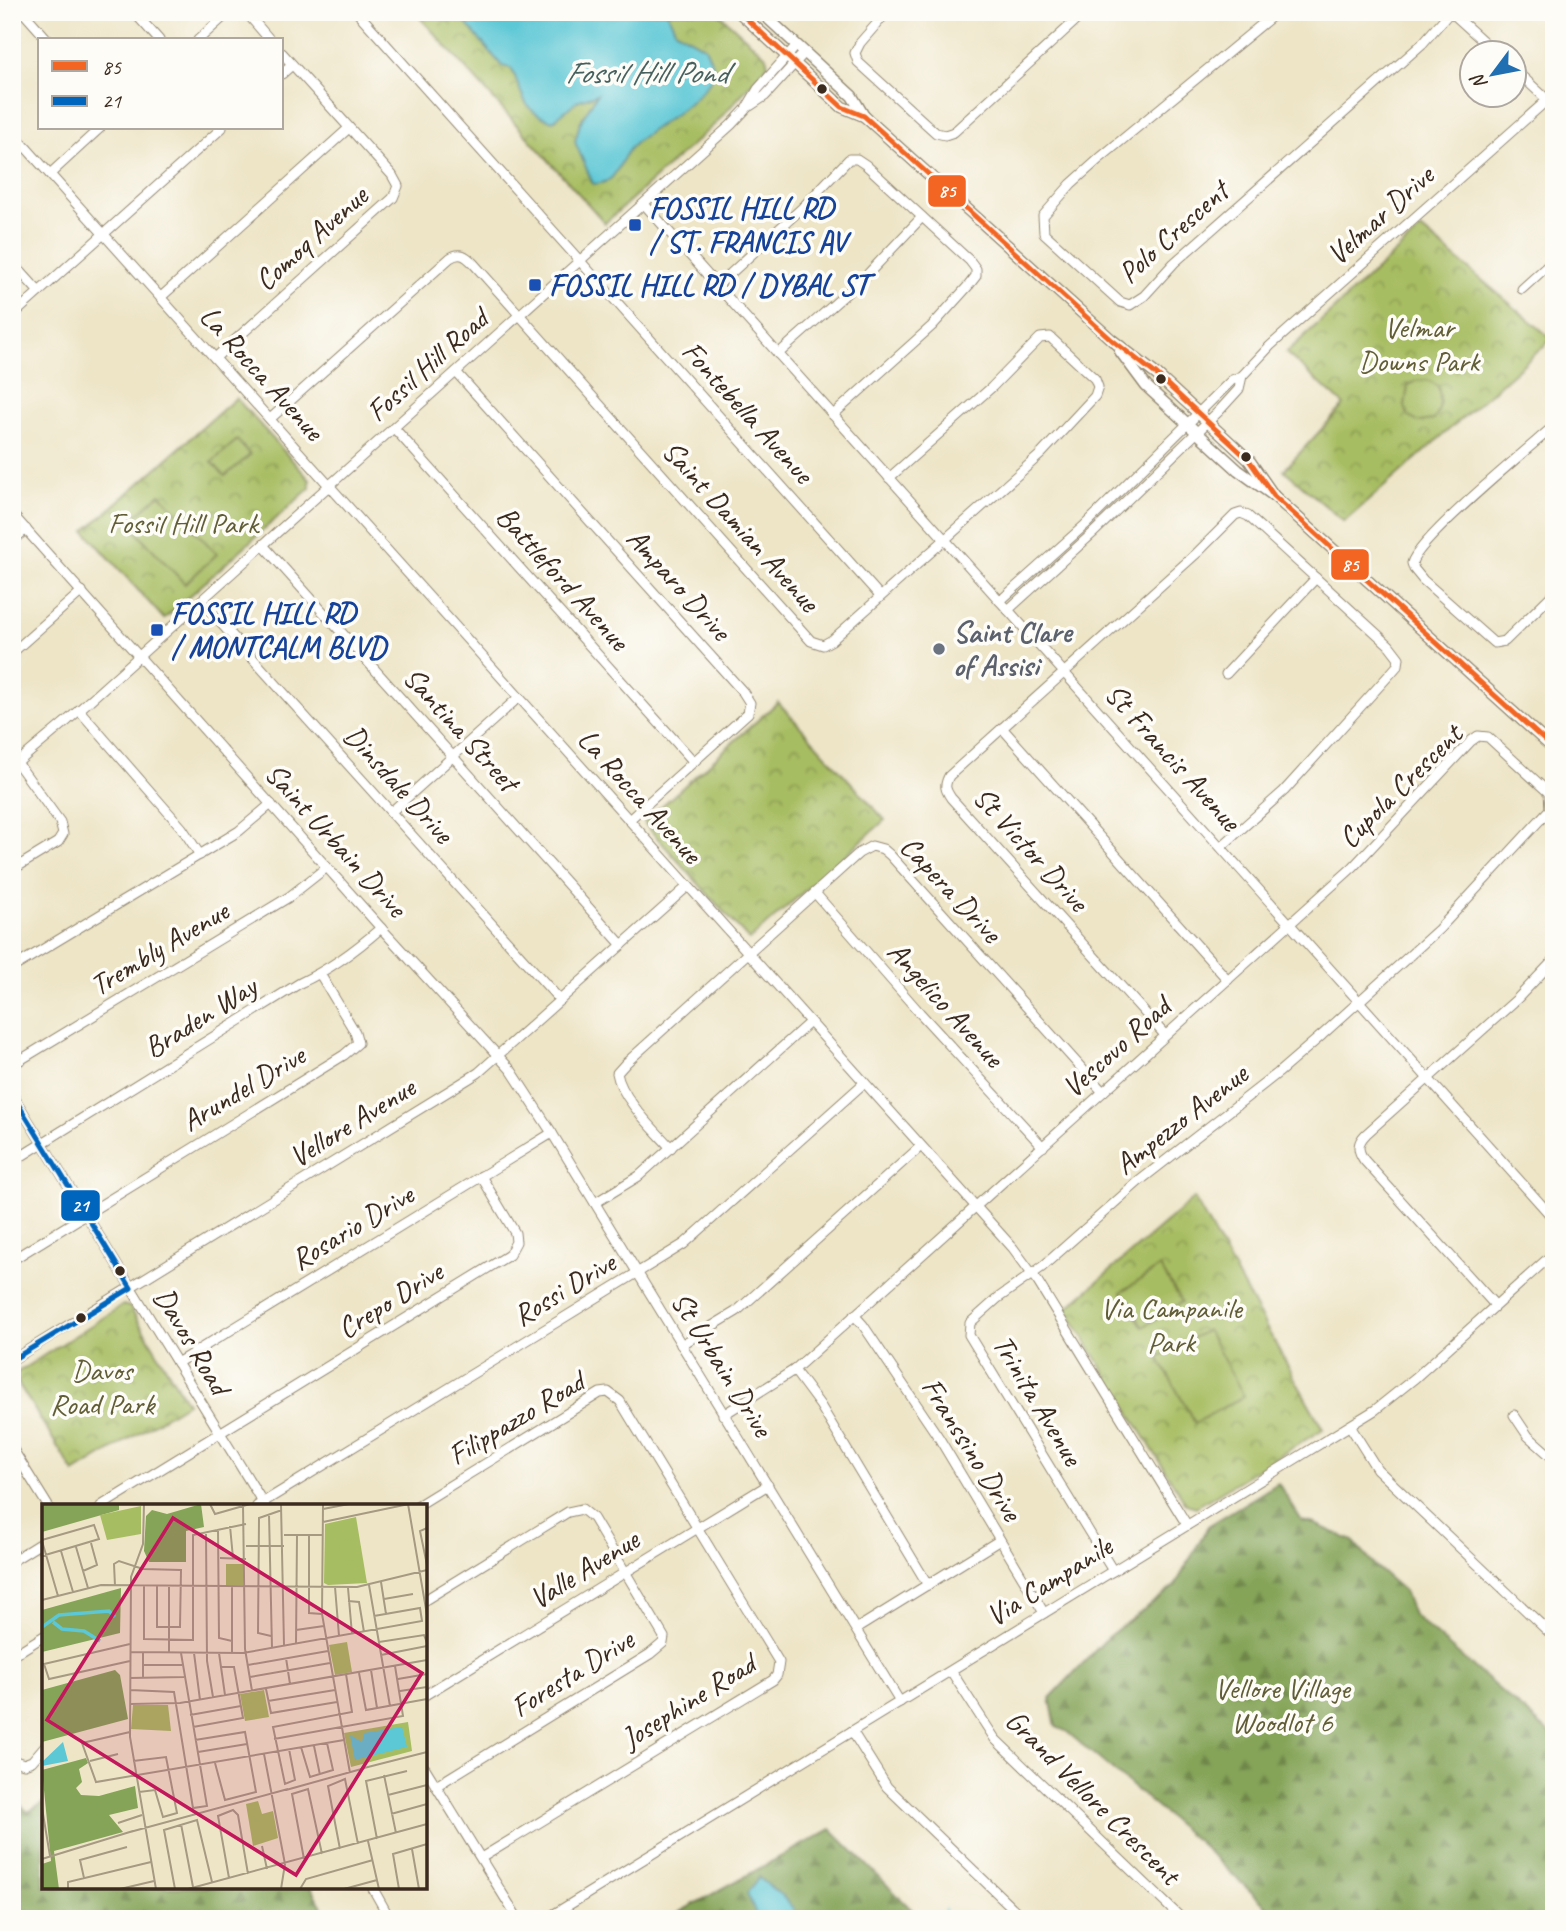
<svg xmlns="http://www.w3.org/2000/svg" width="1566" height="1931" viewBox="0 0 1566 1931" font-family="Caveat,sans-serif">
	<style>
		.forest { fill: url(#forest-firs); stroke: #60673b; stroke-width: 2 }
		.park { fill: url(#park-crowns); stroke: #717440; stroke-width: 2 }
		.garden { fill: #a7bd62; stroke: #717440; stroke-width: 2 }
		.water { fill: #5cc7d5; stroke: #4c787a; stroke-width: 2 }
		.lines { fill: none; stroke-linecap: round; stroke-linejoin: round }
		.stream { stroke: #5cc7d5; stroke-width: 2.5 }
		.minor-casing { stroke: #948872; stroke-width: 11 }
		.major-casing { stroke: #948872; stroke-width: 13 }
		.minor { stroke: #fff; stroke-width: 9 }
		.major { stroke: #fff; stroke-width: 10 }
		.bus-1-casing { stroke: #fdfcf7; stroke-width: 10 }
		.bus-2-casing { stroke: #fdfcf7; stroke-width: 10 }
		.bus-1 { stroke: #f26522; stroke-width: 5 }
		.bus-2 { stroke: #0065bd; stroke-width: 5 }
		.bus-dot { fill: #3b2a1e; stroke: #fdfcf7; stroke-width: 2.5 }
		.transit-dot { fill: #1a4fb4; stroke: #fdfcf7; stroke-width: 2.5 }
		.worship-dot { fill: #6b7280; stroke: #fdfcf7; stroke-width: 2.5 }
		.labels { text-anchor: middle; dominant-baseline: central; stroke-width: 7; stroke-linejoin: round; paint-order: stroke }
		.transit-label { font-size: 30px; font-weight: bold; fill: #164399; stroke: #fdfcf7; text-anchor: start }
		.street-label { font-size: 30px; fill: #3b2a1e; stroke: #fdfcf7 }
		.park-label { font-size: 30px; fill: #615d36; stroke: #fdfcf7 }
		.worship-label { font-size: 30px; font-weight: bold; fill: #5b616d; stroke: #fdfcf7; text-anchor: start }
		.water-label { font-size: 32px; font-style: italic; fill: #47615e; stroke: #fdfcf7 }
		.inset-river { fill: none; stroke: #5cc7d5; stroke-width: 3.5 }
		.inset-road { fill: none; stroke: #a69a83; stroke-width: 2 }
		.view { fill: #c2185b; fill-opacity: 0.15; stroke: #c2185b; stroke-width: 3.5 }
		.inset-edge { fill: none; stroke: #3b2a1e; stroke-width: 3.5 }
		.line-badge { stroke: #fdfcf7; stroke-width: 2.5 }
		.badge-label { font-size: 19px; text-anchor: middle; font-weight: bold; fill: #fff }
	</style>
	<defs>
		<pattern id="forest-firs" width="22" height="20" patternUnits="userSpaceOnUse" patternTransform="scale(1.75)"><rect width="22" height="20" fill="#85a458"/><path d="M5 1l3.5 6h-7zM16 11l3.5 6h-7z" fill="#6e8648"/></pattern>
		<pattern id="park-crowns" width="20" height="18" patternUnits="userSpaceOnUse" patternTransform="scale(1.75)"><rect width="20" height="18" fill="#a7bd62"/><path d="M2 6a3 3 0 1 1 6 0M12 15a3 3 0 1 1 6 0" fill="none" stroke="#899a50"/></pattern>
	</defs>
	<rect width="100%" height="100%" fill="#fdfcf7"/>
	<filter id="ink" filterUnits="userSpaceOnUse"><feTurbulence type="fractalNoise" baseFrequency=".0143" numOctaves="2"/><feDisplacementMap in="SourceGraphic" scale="14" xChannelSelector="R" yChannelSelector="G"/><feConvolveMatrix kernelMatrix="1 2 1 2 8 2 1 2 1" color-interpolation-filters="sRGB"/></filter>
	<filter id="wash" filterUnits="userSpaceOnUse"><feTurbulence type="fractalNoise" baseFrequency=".00686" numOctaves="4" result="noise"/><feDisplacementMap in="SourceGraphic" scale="28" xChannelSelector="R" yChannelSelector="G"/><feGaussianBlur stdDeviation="1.57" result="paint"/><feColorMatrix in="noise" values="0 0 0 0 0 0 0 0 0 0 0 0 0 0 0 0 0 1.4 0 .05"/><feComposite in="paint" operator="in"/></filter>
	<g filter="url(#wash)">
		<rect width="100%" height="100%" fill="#eee5c7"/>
		<g class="forest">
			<path d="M1278,1483L1302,1521L1315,1524L1353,1541L1373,1564L1404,1591L1413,1615L1554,1737V1919H1280L1199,1843L1066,1731L1056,1727L1050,1698L1109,1636L1175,1586L1208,1526Z"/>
			<path d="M12,1797L28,1812L44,1802V1887H310L326,1913L319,1919H12Z"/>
			<path d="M831,1829L921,1919H791L794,1917L755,1914L758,1919H667Z"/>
		</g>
		<g class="park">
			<path d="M415,12H717L766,56L768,65L716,123L605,223Z"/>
			<path d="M1421,229L1552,339L1344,522L1284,470L1344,405L1286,353Z"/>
			<path d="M236,398L310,480V488L164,619L85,531Z"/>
			<path d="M778,702L885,820L749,940L645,824V821Z"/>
			<path d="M1194,1198L1323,1429L1196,1507L1186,1504L1066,1309Z"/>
			<path d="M123,1305L130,1307L187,1403L74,1473L13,1375Z"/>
		</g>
		<g class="garden">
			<path d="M1428,380L1438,386C1441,398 1441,410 1434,420L1418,422L1408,416L1405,406L1408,385L1416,381Z"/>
			<path d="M237,440L250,455L225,476L212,462Z"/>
			<path d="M160,494L217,554L185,584L128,523Z"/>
			<path d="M1160,1267L1182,1302L1143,1327L1121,1292Z"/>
			<path d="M1207,1330L1244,1396L1195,1423L1158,1357Z"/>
		</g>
		<g class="water">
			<path d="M459,12H667L676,31L705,47L716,72C704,92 684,109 664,122C652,131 634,140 626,154C616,170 615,184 593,184L575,142L580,123L597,94L577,101L553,121C519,110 525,95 511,68L502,66L464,21Z"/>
			<path d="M759,1878L782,1896L794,1909L791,1919H758L747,1893Z"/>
		</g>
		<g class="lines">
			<g class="stream">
				<path d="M746,1919L755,1914"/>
				<path d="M943,1919L945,1910"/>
			</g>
		</g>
	</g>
	<g filter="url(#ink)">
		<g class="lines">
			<g class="minor-casing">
				<g id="minor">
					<path d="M23,12L48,40"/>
					<path d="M134,12L159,40"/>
					<path d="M246,12L270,40"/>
					<path d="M357,12L880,596"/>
					<path d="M887,12L860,43L855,53L858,62L936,133L945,135L954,132L1085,12"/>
					<path d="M1277,12L1100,158L1071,184L1043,216L1044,233L1120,302L1130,305L1144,296L1174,263L1422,44L1450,12"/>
					<path d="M1451,12L1495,52"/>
					<path d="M198,40L229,12"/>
					<path d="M1514,69L1554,106"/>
					<path d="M282,74L292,65"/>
					<path d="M750,106L765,96L805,52"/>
					<path d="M12,132L1013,1248L1038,1282L1187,1525"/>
					<path d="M50,174L100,128"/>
					<path d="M644,204L1554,1219"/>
					<path d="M12,262L39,292"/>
					<path d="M717,286L802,208L849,159H857L866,165L970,261L976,269V276L969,285L932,326L833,415"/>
					<path d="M1522,289L1554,260"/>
					<path d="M161,297L349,128"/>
					<path d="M12,316L222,128"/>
					<path d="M778,354L866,276L922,217"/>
					<path d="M215,358L393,198L398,186L392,175L282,53"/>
					<path d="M456,372L743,692L750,703L748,713L629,820"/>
					<path d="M270,419L450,258C460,251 466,256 473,263L811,641L823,645L832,640L1041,454L1095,396L1098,387L1095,379L1050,337L1040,338L992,387L889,478"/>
					<path d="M1554,426C1529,448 1418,539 1412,563L1414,569L1423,580L1494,643L1505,641L1554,593"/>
					<path d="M394,428L694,762"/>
					<path d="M12,514L381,928L511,1070L552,1133L900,1702"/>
					<path d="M12,541L26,529"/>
					<path d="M263,545L622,945"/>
					<path d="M201,601L560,1000"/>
					<path d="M1000,601L1085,525L1232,380L1242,376L1270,346L1554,94"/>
					<path d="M1008,610L1093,533L1219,411L1239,389L1242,376"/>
					<path d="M12,653L82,591"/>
					<path d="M1226,674L1316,578"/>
					<path d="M79,710L182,828L200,855"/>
					<path d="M1002,728L1228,980"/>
					<path d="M12,767L68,720L731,125L746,109L758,89L797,45"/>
					<path d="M391,812L519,697"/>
					<path d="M12,870L58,842L63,834L60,822L18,764"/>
					<path d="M815,893L920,1013L1043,1147"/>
					<path d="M12,968L239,831L271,804"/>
					<path d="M1165,1035L951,798C945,789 944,786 949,776L1197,553L1235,515L1241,513L1248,516L1389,645L1399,658L1398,665L1391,673L1284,791L1221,847"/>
					<path d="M12,1065L289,897L327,867"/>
					<path d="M12,1094L265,1506"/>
					<path d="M671,1148C654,1129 621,1098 617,1073L626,1063L859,853L872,846L883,849L890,855L1103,1092"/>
					<path d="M12,1162L300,983C331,969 356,950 381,928"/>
					<path d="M595,1203L639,1176L810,1022"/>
					<path d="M12,1260L344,1055L358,1043L355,1032L320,974"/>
					<path d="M1495,1305L1364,1160C1357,1150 1357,1143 1366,1134L1517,999L1554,960"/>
					<path d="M854,1315L863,1325L939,1438L1044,1613"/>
					<path d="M681,1345L737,1311L921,1146"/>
					<path d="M12,1360L478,1073L688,886"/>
					<path d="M177,1363L552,1133"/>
					<path d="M794,1370L820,1405L928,1585"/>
					<path d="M723,1415L794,1370L1353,867L1471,741L1478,736L1488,737L1549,793L1550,809L1439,929L1322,1035L1278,1073L1138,1182L1042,1267L998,1298L970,1323L969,1335L1113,1571"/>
					<path d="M1514,1415L1528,1436L1554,1459"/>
					<path d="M1350,1426L1377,1469L1554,1637"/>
					<path d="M12,1448L48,1506"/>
					<path d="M101,1506L509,1255L516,1242L515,1233L481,1176"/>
					<path d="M257,1506L684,1244L864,1083"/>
					<path d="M417,1506L600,1393L608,1392L620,1401L779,1662L777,1675L773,1680L481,1858"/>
					<path d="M12,1561L44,1541"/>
					<path d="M425,1600L568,1512L582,1509L593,1518L664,1637L663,1643L650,1654L436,1786"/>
					<path d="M856,1629L1000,1540"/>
					<path d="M12,1656L44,1636"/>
					<path d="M951,1671L995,1739L1182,1919"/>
					<path d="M425,1695L768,1485"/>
					<path d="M852,1731L887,1787L1024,1919"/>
					<path d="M12,1760L24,1764L32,1761L44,1747"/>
					<path d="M425,1768L518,1919"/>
					<path d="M372,1887L390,1919"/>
					<path d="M546,1919L1375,1410L1415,1378L1554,1253"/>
				</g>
			</g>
			<g class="major-casing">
				<g id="major">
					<path d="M739,12L842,107L864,116L1112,340L1157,375L1249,460L1274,496"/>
					<path d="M761,12L852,96L864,116"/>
					<path d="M1120,351L1146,386L1238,470L1274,496L1554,749"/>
				</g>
			</g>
			<use href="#minor" class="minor"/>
			<use href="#major" class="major"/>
			<g class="bus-1-casing">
				<path id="bus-1" d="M739,12L842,107L864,116L1112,340L1157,375L1249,460L1274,496L1554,749"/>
			</g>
			<g class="bus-2-casing">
				<path id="bus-2" d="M12,1094L131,1288L12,1360"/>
			</g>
			<use href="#bus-1" class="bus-1"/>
			<use href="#bus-2" class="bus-2"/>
		</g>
	</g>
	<g class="bus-dot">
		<circle cx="822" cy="89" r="6"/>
		<circle cx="1161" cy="379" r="6"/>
		<circle cx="1246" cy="457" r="6"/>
		<circle cx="120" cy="1271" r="6"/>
		<circle cx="81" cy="1318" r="6"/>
	</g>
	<g class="transit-dot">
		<rect x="628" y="218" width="14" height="14" rx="3.5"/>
		<rect x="528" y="278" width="14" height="14" rx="3.5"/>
		<rect x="150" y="623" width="14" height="14" rx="3.5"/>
	</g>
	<circle class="worship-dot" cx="939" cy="649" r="7"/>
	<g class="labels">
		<g class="transit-label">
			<text x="649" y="208">FOSSIL HILL RD<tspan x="649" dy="34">/ ST. FRANCIS AV</tspan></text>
			<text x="549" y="285">FOSSIL HILL RD / DYBAL ST</text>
			<text x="171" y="613">FOSSIL HILL RD<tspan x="171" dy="34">/ MONTCALM BLVD</tspan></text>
		</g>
		<g class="street-label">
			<text transform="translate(1380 215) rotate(-42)">Velmar Drive</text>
			<text transform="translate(1173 232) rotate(-42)">Polo Crescent</text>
			<text transform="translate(311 238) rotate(-42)">Comoq Avenue</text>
			<text transform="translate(427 365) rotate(-42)">Fossil Hill Road</text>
			<text transform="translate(262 373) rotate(48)">La Rocca Avenue</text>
			<text transform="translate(748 412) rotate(48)">Fontebella Avenue</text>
			<text transform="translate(741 526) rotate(48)">Saint Damian Avenue</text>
			<text transform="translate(563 578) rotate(48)">Battleford Avenue</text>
			<text transform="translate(679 584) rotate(48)">Amparo Drive</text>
			<text transform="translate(461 729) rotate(48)">Santina Street</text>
			<text transform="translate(1173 757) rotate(48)">St Francis Avenue</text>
			<text transform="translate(399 784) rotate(48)">Dinsdale Drive</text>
			<text transform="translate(1400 786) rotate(-45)">Cupola Crescent</text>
			<text transform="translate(640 796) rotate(48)">La Rocca Avenue</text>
			<text transform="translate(336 840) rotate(48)">Saint Urbain Drive</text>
			<text transform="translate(1031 849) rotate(48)">St Victor Drive</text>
			<text transform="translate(951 889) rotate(47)">Capera Drive</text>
			<text transform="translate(159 948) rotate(-31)">Trembly Avenue</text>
			<text transform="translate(946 1004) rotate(48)">Angelico Avenue</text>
			<text transform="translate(200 1017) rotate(-32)">Braden Way</text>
			<text transform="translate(1116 1047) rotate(-42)">Vescovo Road</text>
			<text transform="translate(243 1088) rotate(-31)">Arundel Drive</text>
			<text transform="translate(1181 1119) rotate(-38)">Ampezzo Avenue</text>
			<text transform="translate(352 1122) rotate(-32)">Vellore Avenue</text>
			<text transform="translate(352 1227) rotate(-31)">Rosario Drive</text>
			<text transform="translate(564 1289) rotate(-31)">Rossi Drive</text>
			<text transform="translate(390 1300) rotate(-32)">Crepo Drive</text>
			<text transform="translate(192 1341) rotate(59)">Davos Road</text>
			<text transform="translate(722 1364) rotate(58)">St Urbain Drive</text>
			<text transform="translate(1038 1400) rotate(59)">Trinita Avenue</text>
			<text transform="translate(516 1418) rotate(-31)">Filippazzo Road</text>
			<text transform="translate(972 1449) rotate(58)">Franssino Drive</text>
			<text transform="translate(584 1569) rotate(-32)">Valle Avenue</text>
			<text transform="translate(1049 1581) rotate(-32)">Via Campanile</text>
			<text transform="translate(572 1673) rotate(-32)">Foresta Drive</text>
			<text transform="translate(688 1701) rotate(-32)">Josephine Road</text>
			<text transform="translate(1093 1797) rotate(45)">Grand Vellore Crescent</text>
		</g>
		<g class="park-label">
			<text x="1419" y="327">Velmar<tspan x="1419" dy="34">Downs Park</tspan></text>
			<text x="183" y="523">Fossil Hill Park</text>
			<text x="1171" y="1308">Via Campanile<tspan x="1171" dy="34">Park</tspan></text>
			<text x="102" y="1370">Davos<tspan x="102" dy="34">Road Park</tspan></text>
			<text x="1282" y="1688">Vellore Village<tspan x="1282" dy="34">Woodlot 6</tspan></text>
		</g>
		<g class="worship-label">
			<text x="953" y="632">Saint Clare<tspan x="953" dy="34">of Assisi</tspan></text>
		</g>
		<g class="water-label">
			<text x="646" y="72">Fossil Hill Pond</text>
		</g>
	</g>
	<g transform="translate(42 1504)">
		<rect width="385" height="385" fill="#eee5c7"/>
		<path d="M0,0H77V6L0,28ZM159,0L162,23L144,27V58H107L102,47L104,12L110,6L125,10ZM79,84L78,129L0,148V106ZM73,166L78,171L86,215L0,238V186ZM44,254L46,259L37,265L40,278L34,284L39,291L57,292L93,282L96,304L67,311L81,328L12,347L17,385H0V360L9,357L0,266Z" fill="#85a458"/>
		<path d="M99,2V30L65,36L58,11ZM314,13L325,79L286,81L282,79L283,20ZM184,60H202L201,81H184ZM305,138L310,168L293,171L287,141ZM222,186L227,213L203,217L198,190ZM91,201H126L129,227L89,225ZM366,218L370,247L309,263L302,229ZM216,297L220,310L231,307L236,334L211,342L204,300Z" fill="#a7bd62"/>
		<path d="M297 46a11 11 0 1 1 22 0a11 11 0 1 1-22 0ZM302 69a9 9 0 1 1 18 0a9 9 0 1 1-18 0Z" fill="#a7bd62"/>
		<path d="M360,223L365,243L313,256L308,231L320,238L322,229ZM21,238L26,257L0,262V258Z" fill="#5cc7d5"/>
		<path class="inset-river" d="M11,118L20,125L42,127L58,137M0,123L17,111L67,107L73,113"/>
		<path class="inset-road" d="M98,0H122M102,0L101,40L89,73L88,233L114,385M168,0L173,10L208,0M201,0L203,145L210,187M239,0L242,141M281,0L280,110L308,269M366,0L385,111M281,5L307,0M227,10L230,144M281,18L367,0M188,22L191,54M385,24L378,27L385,61M176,25L177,134L190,137M164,28L165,157L171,193M242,31H281M267,31V109L280,110M0,36L52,21L57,35L0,52M0,37L16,92M204,42H242M34,43L46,84M19,47L31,88M178,54L204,55M41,67L55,61L49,39M339,78L344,110M327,81L348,202M73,82L72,60L77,57L101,65L139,66L138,123H115V82M102,82V135L151,136V31L204,20M293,83L297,132M306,84L310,130M342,95L371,90M0,96L59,81L315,83L385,66M306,97L317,98L322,128M254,126L282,122M229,132L216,129L217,14L240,6M337,138L382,131L385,139M88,140L2,160L7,175L88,157M254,140L255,31M88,148L201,149L380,117L378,104L332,112M127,149V82M152,149L158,196M177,149L183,191M190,149V83M339,151L385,142M244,154L248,180M101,161H140M206,161L286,147M329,166L335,204M317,169L324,206L385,195M208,173L288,159M88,174L142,173M101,174V149M356,175L385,170M224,185L229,209L295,198M88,186L132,188L151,304L165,302L139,149M358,187L385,183M226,197L293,186M88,200L138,199L385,156M148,211L199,202M151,223L201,214L192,163H178M88,228L40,239L54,278L302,236M232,235L361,212L353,162M153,236L203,228L214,288L183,296L173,259M272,242L278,271M259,243L268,273L291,266L285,239M247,245L253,276L243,280L231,223L310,208L304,170M156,248L205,240M222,250L243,360L239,385M48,257L76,250M91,257L124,253L135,309L121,313L113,286L97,288M322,264L385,248M342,271L354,329M244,286L323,264M346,291L385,281M0,304L8,352M349,310L385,300M76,319L100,311M139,320L151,383M88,328L246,285M335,335L324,277L365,267M326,337L337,385M220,342L225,365M298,345L286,282L303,275L316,340M370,345L377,385M0,355L91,327M262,355L250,290L266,285L280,350M42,374L38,356L85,343M187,374L176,312L191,306L196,311L206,370M26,385V378L109,358M78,385L112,377M133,385L122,326L155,316L170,378M146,385L385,320M258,385L264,375L331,356M302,385L335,376M357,385L351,350L385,340"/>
		<path class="view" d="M131,14L380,169L254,371L5,216Z"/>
		<rect width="385" height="385" class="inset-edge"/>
	</g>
	<g class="line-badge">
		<rect x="927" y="174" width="40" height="34" rx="7" fill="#f26522"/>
		<rect x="1330" y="548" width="40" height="33" rx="7" fill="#f26522"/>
		<rect x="60" y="1189" width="41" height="33" rx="7" fill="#0065bd"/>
	</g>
	<g class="badge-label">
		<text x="947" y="197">85</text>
		<text x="1350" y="571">85</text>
		<text x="80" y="1212">21</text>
	</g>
	<rect width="1566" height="1931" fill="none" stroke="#fdfcf7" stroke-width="42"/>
	<rect x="38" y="38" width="245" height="91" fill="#fdfcf7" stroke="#afa8a0" stroke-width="2"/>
	<rect x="52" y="61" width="35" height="10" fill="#f26522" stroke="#afa8a0" stroke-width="2"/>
	<text x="102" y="74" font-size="21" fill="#3b2a1e">85</text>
	<rect x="52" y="96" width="35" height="10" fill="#0065bd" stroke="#afa8a0" stroke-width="2"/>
	<text x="102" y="108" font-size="21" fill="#3b2a1e">21</text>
	<g transform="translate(1493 74) rotate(238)"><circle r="33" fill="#fdfcf7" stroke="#afa8a0" stroke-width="2"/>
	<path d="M0-5L12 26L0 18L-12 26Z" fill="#1f6fb2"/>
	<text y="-10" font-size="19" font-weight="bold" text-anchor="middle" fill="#3b2a1e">N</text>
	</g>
</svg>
